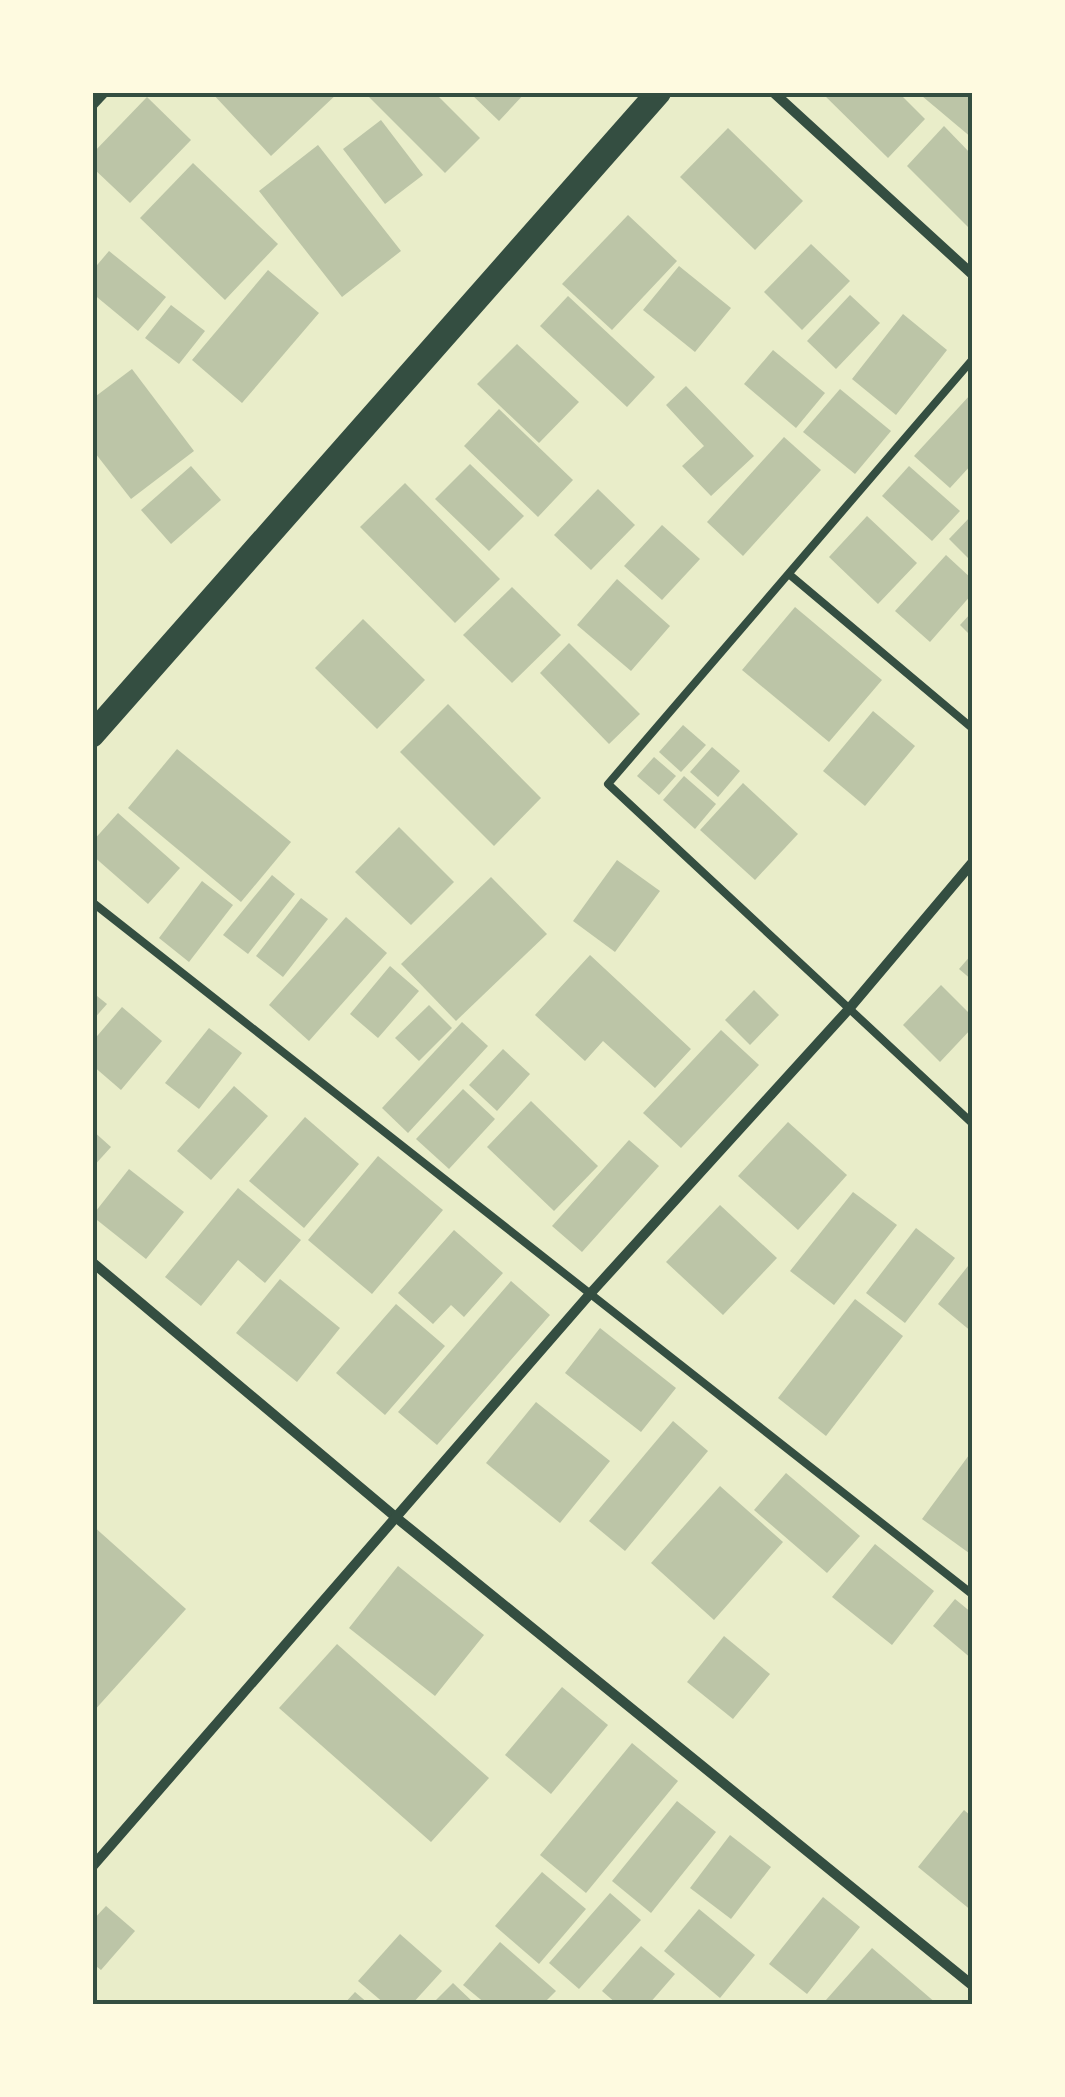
<svg xmlns="http://www.w3.org/2000/svg" width="1065" height="2097" viewBox="0 0 1065 2097" font-family="Signika,sans-serif">
	<style>
		.building { fill: #bcc5a7 }
		.lines { fill: none; stroke-linecap: round; stroke-linejoin: round }
		.service { stroke: #344e41; stroke-width: 8 }
		.minor { stroke: #344e41; stroke-width: 10 }
		.primary { stroke: #344e41; stroke-width: 25 }
		.neatline { fill: none; stroke: #344e41; stroke-width: 4 }
	</style>
	<rect width="100%" height="100%" fill="#e9edc9"/>
	<g class="building">
		<path d="M211,92H339L271,156Z"/>
		<path d="M364,92H434L480,138L445,173Z"/>
		<path d="M469,92H526L499,121Z"/>
		<path d="M821,92H898L925,119L888,158Z"/>
		<path d="M925,92H972V138L922,96Z"/>
		<path d="M147,97L191,140L130,203L92,167V154Z"/>
		<path d="M381,120L423,175L385,204L343,149Z"/>
		<path d="M944,126L972,155V231L907,166Z"/>
		<path d="M728,128L803,201L755,250L680,177Z"/>
		<path d="M318,145L401,251L342,297L259,191Z"/>
		<path d="M193,163L278,244L225,300L140,218Z"/>
		<path d="M628,215L677,261L612,330L562,284Z"/>
		<path d="M811,244L850,281L802,330L764,292Z"/>
		<path d="M109,251L166,297L138,331L92,293V271Z"/>
		<path d="M679,266L731,308L695,352L643,310Z"/>
		<path d="M268,270L319,313L242,403L192,360Z"/>
		<path d="M850,295L880,323L836,369L807,341Z"/>
		<path d="M568,296L655,377L627,407L540,326Z"/>
		<path d="M171,305L205,331L179,364L145,338Z"/>
		<path d="M903,314L947,350L896,415L852,379Z"/>
		<path d="M517,344L579,402L539,443L477,384Z"/>
		<path d="M773,350L825,393L796,428L744,384Z"/>
		<path d="M132,369L194,451L131,499L92,449V399Z"/>
		<path d="M686,386L754,456L711,496L682,466L704,446L666,405Z"/>
		<path d="M840,389L891,431L855,474L803,432Z"/>
		<path d="M971,394L972,464L950,488L914,456Z"/>
		<path d="M499,409L573,480L538,517L464,446Z"/>
		<path d="M784,437L821,470L743,556L707,522Z"/>
		<path d="M470,464L524,516L489,551L435,499Z"/>
		<path d="M191,466L221,500L171,544L141,510Z"/>
		<path d="M909,466L960,511L932,541L882,496Z"/>
		<path d="M405,483L500,579L455,623L360,527Z"/>
		<path d="M598,489L635,525L591,570L554,535Z"/>
		<path d="M972,515V562L949,539Z"/>
		<path d="M867,516L917,563L878,604L829,557Z"/>
		<path d="M662,525L700,559L662,600L624,566Z"/>
		<path d="M946,555L972,579V594L930,642L895,611Z"/>
		<path d="M617,579L670,626L631,671L577,625Z"/>
		<path d="M512,587L561,635L512,683L463,635Z"/>
		<path d="M795,607L882,680L829,742L742,670Z"/>
		<path d="M972,612V637L960,625Z"/>
		<path d="M363,619L425,680L377,729L315,668Z"/>
		<path d="M569,643L640,714L609,744L540,673Z"/>
		<path d="M448,704L541,798L494,846L400,752Z"/>
		<path d="M873,711L915,746L865,806L823,771Z"/>
		<path d="M683,725L706,745L681,772L659,752Z"/>
		<path d="M712,747L740,771L718,797L690,772Z"/>
		<path d="M177,749L291,842L241,902L128,808Z"/>
		<path d="M654,757L676,776L659,795L637,776Z"/>
		<path d="M684,776L716,804L695,829L663,800Z"/>
		<path d="M743,783L798,834L755,880L700,830Z"/>
		<path d="M118,813L180,868L148,904L92,855V842Z"/>
		<path d="M399,827L454,882L411,925L355,872Z"/>
		<path d="M617,860L660,891L615,952L573,921Z"/>
		<path d="M272,875L295,894L248,954L223,935Z"/>
		<path d="M491,877L547,934L456,1021L401,964Z"/>
		<path d="M202,881L233,905L189,962L159,938Z"/>
		<path d="M301,898L328,919L283,977L256,956Z"/>
		<path d="M346,917L387,953L309,1041L269,1005Z"/>
		<path d="M972,954V980L959,969Z"/>
		<path d="M590,955L691,1049L655,1088L603,1041L585,1061L535,1015Z"/>
		<path d="M390,966L419,991L378,1038L350,1014Z"/>
		<path d="M941,985L972,1016V1028L940,1062L903,1025Z"/>
		<path d="M754,990L779,1015L750,1045L725,1020Z"/>
		<path d="M92,992L107,1004L92,1021Z"/>
		<path d="M429,1005L452,1028L419,1061L395,1038Z"/>
		<path d="M122,1007L162,1041L121,1090L92,1065V1042Z"/>
		<path d="M462,1022L488,1046L408,1133L382,1108Z"/>
		<path d="M209,1028L242,1053L199,1109L165,1083Z"/>
		<path d="M721,1030L759,1065L681,1148L643,1113Z"/>
		<path d="M503,1049L530,1074L497,1111L469,1085Z"/>
		<path d="M234,1086L268,1116L211,1180L177,1151Z"/>
		<path d="M463,1089L495,1119L449,1169L416,1139Z"/>
		<path d="M531,1101L598,1166L554,1211L487,1147Z"/>
		<path d="M305,1117L359,1164L304,1228L249,1181Z"/>
		<path d="M788,1122L847,1175L798,1230L738,1176Z"/>
		<path d="M92,1130L111,1147L92,1168Z"/>
		<path d="M629,1140L659,1166L582,1252L552,1226Z"/>
		<path d="M378,1156L443,1210L372,1294L308,1240Z"/>
		<path d="M129,1169L184,1212L146,1259L92,1216Z"/>
		<path d="M238,1188L301,1240L265,1283L238,1260L201,1306L165,1277Z"/>
		<path d="M853,1192L897,1225L834,1305L790,1271Z"/>
		<path d="M720,1205L777,1258L723,1315L666,1262Z"/>
		<path d="M916,1228L955,1258L905,1323L866,1293Z"/>
		<path d="M454,1230L503,1273L464,1317L451,1305L433,1324L398,1293Z"/>
		<path d="M972,1261V1332L938,1304Z"/>
		<path d="M280,1279L340,1328L297,1382L236,1333Z"/>
		<path d="M511,1281L550,1315L437,1445L398,1412Z"/>
		<path d="M855,1299L903,1336L826,1436L778,1398Z"/>
		<path d="M396,1304L445,1346L385,1415L336,1373Z"/>
		<path d="M600,1328L676,1388L641,1432L565,1373Z"/>
		<path d="M536,1402L610,1461L560,1523L486,1463Z"/>
		<path d="M673,1421L708,1451L625,1551L589,1521Z"/>
		<path d="M972,1451V1548L969,1553L922,1519Z"/>
		<path d="M786,1473L860,1536L827,1573L754,1510Z"/>
		<path d="M720,1486L783,1542L714,1620L651,1563Z"/>
		<path d="M92,1525L186,1609L92,1713Z"/>
		<path d="M875,1544L934,1591L892,1645L832,1597Z"/>
		<path d="M398,1566L484,1635L435,1696L349,1628Z"/>
		<path d="M955,1599L972,1613V1659L933,1626Z"/>
		<path d="M724,1636L770,1674L733,1719L687,1682Z"/>
		<path d="M337,1644L489,1778L431,1842L279,1708Z"/>
		<path d="M562,1687L608,1725L551,1794L505,1755Z"/>
		<path d="M632,1743L678,1781L586,1893L540,1855Z"/>
		<path d="M677,1801L716,1832L651,1913L612,1881Z"/>
		<path d="M964,1810L972,1817V1911L918,1867Z"/>
		<path d="M730,1835L771,1867L731,1919L690,1888Z"/>
		<path d="M542,1872L586,1909L539,1964L495,1926Z"/>
		<path d="M610,1893L641,1920L579,1989L549,1963Z"/>
		<path d="M823,1897L860,1927L807,1994L769,1964Z"/>
		<path d="M106,1906L135,1931L101,1970L92,1963V1921Z"/>
		<path d="M699,1909L755,1955L720,1998L664,1951Z"/>
		<path d="M400,1934L442,1971L412,2004H385L358,1981Z"/>
		<path d="M500,1942L556,1991L543,2004H486L463,1985Z"/>
		<path d="M641,1946L675,1974L649,2004H617L602,1991Z"/>
		<path d="M872,1948L937,2004H830L826,2000Z"/>
		<path d="M453,1983L475,2004H432Z"/>
		<path d="M355,1992L369,2004H344Z"/>
	</g>
	<g class="lines">
		<g class="service">
			<path d="M92,107L106,92"/>
			<path d="M972,360L608,784L972,1123"/>
			<path d="M790,575L972,728"/>
			<path d="M92,902L972,1594"/>
		</g>
		<g class="minor">
			<path d="M773,92L972,274"/>
			<path d="M92,1262L398,1519L972,1985"/>
			<path d="M92,1867L589,1295L848,1010L972,863"/>
		</g>
		<path class="primary" d="M92,735L659,92"/>
	</g>
	<rect width="1065" height="2097" fill="none" stroke="#fefae0" stroke-width="190"/>
	<rect x="95" y="95" width="875" height="1907" class="neatline"/>
</svg>
